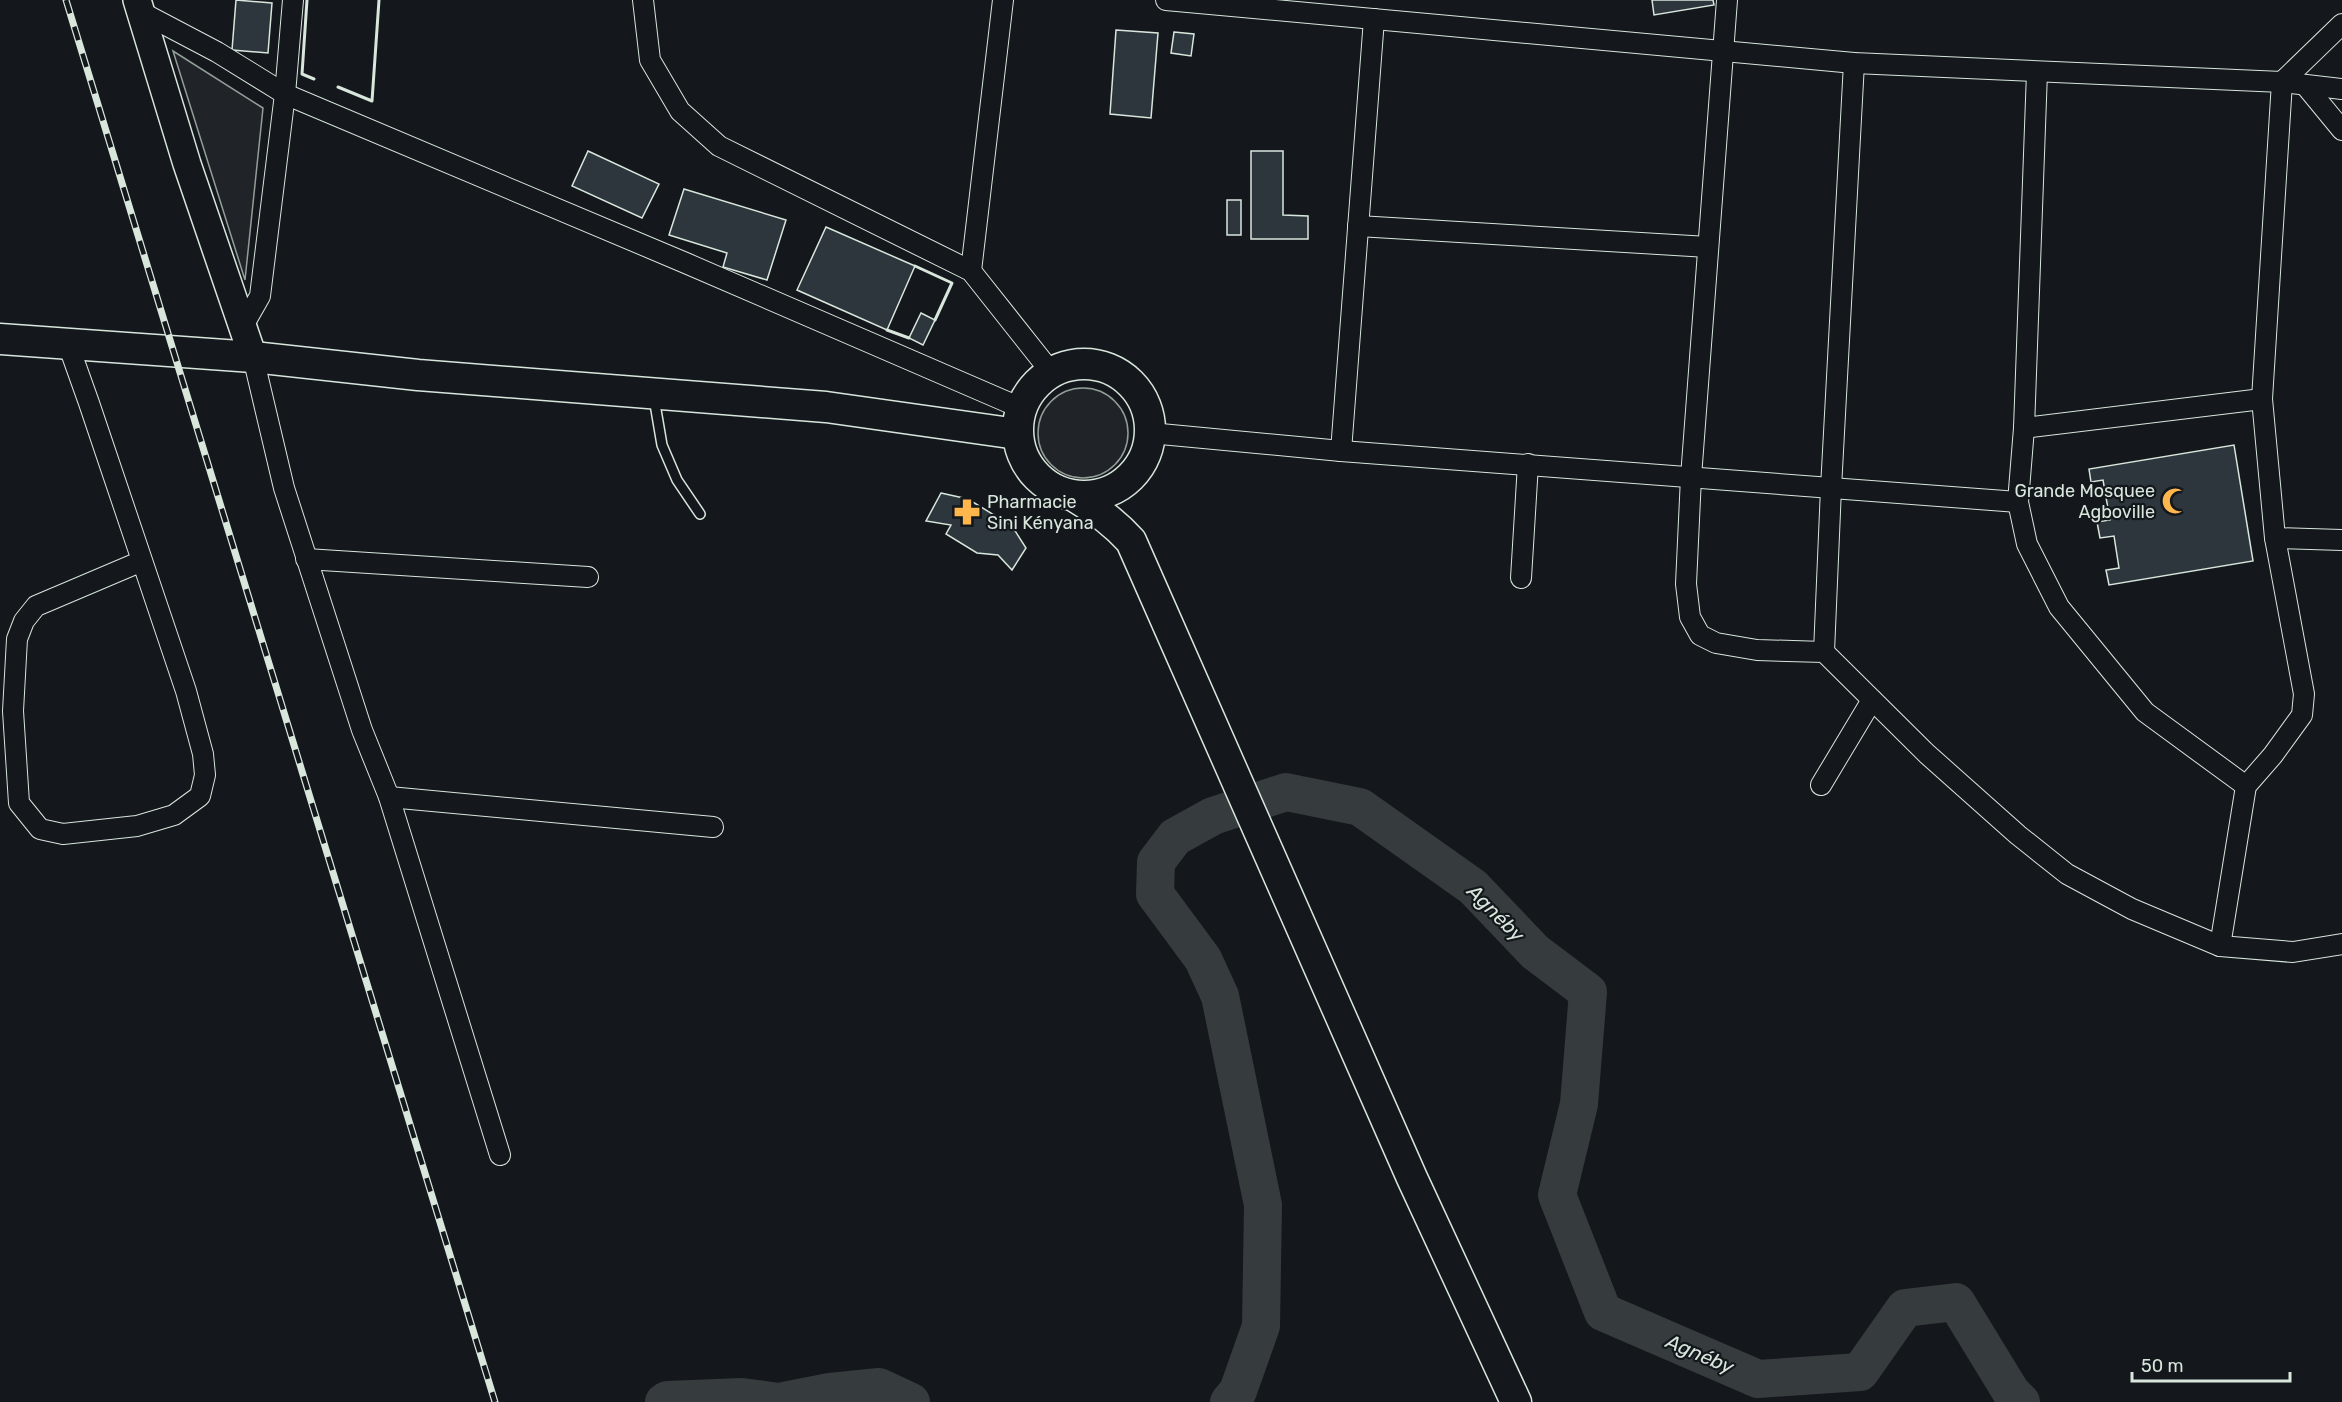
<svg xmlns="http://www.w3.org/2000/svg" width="2342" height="1402" viewBox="0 0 2342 1402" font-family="Rubik,sans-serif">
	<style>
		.green { fill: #202428; stroke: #939e99; stroke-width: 1.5 }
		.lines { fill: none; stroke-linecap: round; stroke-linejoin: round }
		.river { stroke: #363b3e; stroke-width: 38 }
		.building { fill: #2c363c; stroke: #d8e6dc; stroke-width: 1.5 }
		.lane-casing { stroke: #d8e6dc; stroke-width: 12 }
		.street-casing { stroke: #d8e6dc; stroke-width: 22 }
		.secondary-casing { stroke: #d8e6dc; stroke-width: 30 }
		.primary-casing { stroke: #d8e6dc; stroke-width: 33 }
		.lane { stroke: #14181c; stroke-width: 9 }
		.street { stroke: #14181c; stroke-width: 20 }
		.secondary { stroke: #14181c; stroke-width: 27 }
		.primary { stroke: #14181c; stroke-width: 30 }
		.rail-casing { stroke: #d8e6dc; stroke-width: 7 }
		.rail { stroke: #14181c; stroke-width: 4.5; stroke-dasharray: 14; stroke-linecap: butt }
		.wall { stroke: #d8e6dc; stroke-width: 3 }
		.labels { text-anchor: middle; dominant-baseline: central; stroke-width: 4.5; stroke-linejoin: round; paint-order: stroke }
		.poi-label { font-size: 18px; fill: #d8e6dc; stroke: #14181c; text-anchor: end }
		.water-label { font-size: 20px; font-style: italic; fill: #d8e6dc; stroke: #14181c }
	</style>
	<rect width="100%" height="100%" fill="#14181c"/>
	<g class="green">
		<path d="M173,51L263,108L245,280Z"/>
		<circle cx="1083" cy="433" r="45"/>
	</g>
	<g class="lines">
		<g class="river">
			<path d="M664,1402L667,1400L742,1397L779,1402L830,1392L879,1387L911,1402"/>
			<path d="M1229,1402L1238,1391L1261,1326L1263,1205L1220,996L1203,959L1155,894L1156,862L1175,837L1213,816L1286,792L1360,807L1473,887L1535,952L1588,992L1579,1104L1557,1195L1603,1312L1758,1379L1860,1372L1905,1308L1956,1302L2011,1392L2021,1402"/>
		</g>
	</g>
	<g class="building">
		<path d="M236,0L272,3L268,53L232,50Z"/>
		<path d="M1652,0H1713L1714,5L1654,15Z"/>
		<path d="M1116,30L1158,33L1151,118L1110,114Z"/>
		<path d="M1174,32L1194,34L1191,56L1171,53Z"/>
		<path d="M588,151L659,184L642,218L572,186Z"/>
		<path d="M1251,151H1283V215L1308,216V239H1251Z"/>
		<path d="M684,189L786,220L767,280L723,267L727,253L669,235Z"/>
		<rect x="1227" y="200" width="14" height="35"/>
		<path d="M826,227L915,266L887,330L797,290Z"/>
		<path d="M921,313L935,320L923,345L909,338Z"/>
		<path d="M2234,445L2253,561L2109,585L2106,570L2119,568L2114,536L2100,538L2097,522L2110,520L2103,480L2091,482L2089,469Z"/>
		<path d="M941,493L968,499L1012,526L1026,548L1012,570L998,555L977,553L946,534L951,525L926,521Z"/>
	</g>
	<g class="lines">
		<g class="lane-casing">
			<path id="lane" d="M654,398L662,445L677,480L700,514"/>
		</g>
		<g class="street-casing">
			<g id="street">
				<path d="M643,0L650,60L680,111L719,146L971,271L1051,372"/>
				<path d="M1166,0L1854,63L2282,82L2342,89"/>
				<path d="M1727,0L1691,477L1686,584L1690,617L1700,635L1716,643L1757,650L1824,652L1927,754L2018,835L2067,874L2132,909L2220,946L2293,952L2342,944"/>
				<path d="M141,12L217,52L285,94L688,264L1021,408"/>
				<path d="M2037,72L2024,428L2018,502L2027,544L2059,607L2145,712L2246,786"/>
				<path d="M2305,85L2342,130"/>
				<path d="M1358,226L1708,247"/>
				<path d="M971,271L1003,0"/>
				<path d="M243,326L260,296L285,94L293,0"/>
				<path d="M68,344L89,403L186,691L203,754L205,775L200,796L174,815L137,826L63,834L40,829L19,803L13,711L17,639L24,621L36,606L142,561"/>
				<path d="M253,357L284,488L362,730L389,797L500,1155"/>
				<path d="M2024,428L2262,399"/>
				<path d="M1150,433L1341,451L2018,502"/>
				<path d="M1341,451L1374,19"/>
				<path d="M2275,538L2342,540"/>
				<path d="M306,559L588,577"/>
				<path d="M1521,578L1528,464"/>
				<path d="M1824,652L1831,488L1854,63"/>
				<path d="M1821,785L1872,700"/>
				<path d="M389,797L713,827"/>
				<path d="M2220,946L2246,786L2273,755L2302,715L2304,694L2275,538L2262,399L2282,82L2342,24"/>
			</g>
		</g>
		<g class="secondary-casing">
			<path id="secondary" d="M137,0L187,164L253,357"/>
		</g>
		<g class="primary-casing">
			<g id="primary">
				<path d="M0,339L253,357L418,375L826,407L1017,434"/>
				<circle cx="1084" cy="430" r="66"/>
				<path d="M1074,496C1096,509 1114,522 1131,541L1412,1178L1516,1402"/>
			</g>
		</g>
		<use href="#lane" class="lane"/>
		<use href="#street" class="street"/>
		<use href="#secondary" class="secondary"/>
		<use href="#primary" class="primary"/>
		<g class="rail-casing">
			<path id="rail" d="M66,0L495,1402"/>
		</g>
		<use href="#rail" class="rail"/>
		<g class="wall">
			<path d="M307,0L302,74L314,79"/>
			<path d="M338,87L372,101L379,0"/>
			<path d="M915,266L952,283L935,320"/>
			<path d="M887,330L909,338"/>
		</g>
	</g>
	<defs>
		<g id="mosque-bare" transform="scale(2.07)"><path d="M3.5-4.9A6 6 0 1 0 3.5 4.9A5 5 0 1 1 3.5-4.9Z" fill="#ffb74d" stroke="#14181c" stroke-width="2.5" paint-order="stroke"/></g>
		<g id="pharmacy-bare" transform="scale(2.07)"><path d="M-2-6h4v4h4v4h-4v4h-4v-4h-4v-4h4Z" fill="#ffb74d" stroke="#14181c" stroke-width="2.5" paint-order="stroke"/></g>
	</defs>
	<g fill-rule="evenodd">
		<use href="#mosque-bare" x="2175" y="501"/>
		<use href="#pharmacy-bare" x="967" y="512"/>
	</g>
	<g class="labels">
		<g class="poi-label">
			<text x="2155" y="491">Grande Mosquee<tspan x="2155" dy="21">Agboville</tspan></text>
			<text x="987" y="502" text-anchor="start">Pharmacie<tspan x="987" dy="21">Sini Kényana</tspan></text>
		</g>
		<g class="water-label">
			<text transform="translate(1496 913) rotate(45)">Agnéby</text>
			<text transform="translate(1700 1354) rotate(23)">Agnéby</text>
		</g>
	</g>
	<path d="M2132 1372v9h158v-9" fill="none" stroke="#d8e6dc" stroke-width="3"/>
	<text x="2141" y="1372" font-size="18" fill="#d8e6dc" stroke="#14181c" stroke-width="4.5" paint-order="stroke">50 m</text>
</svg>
